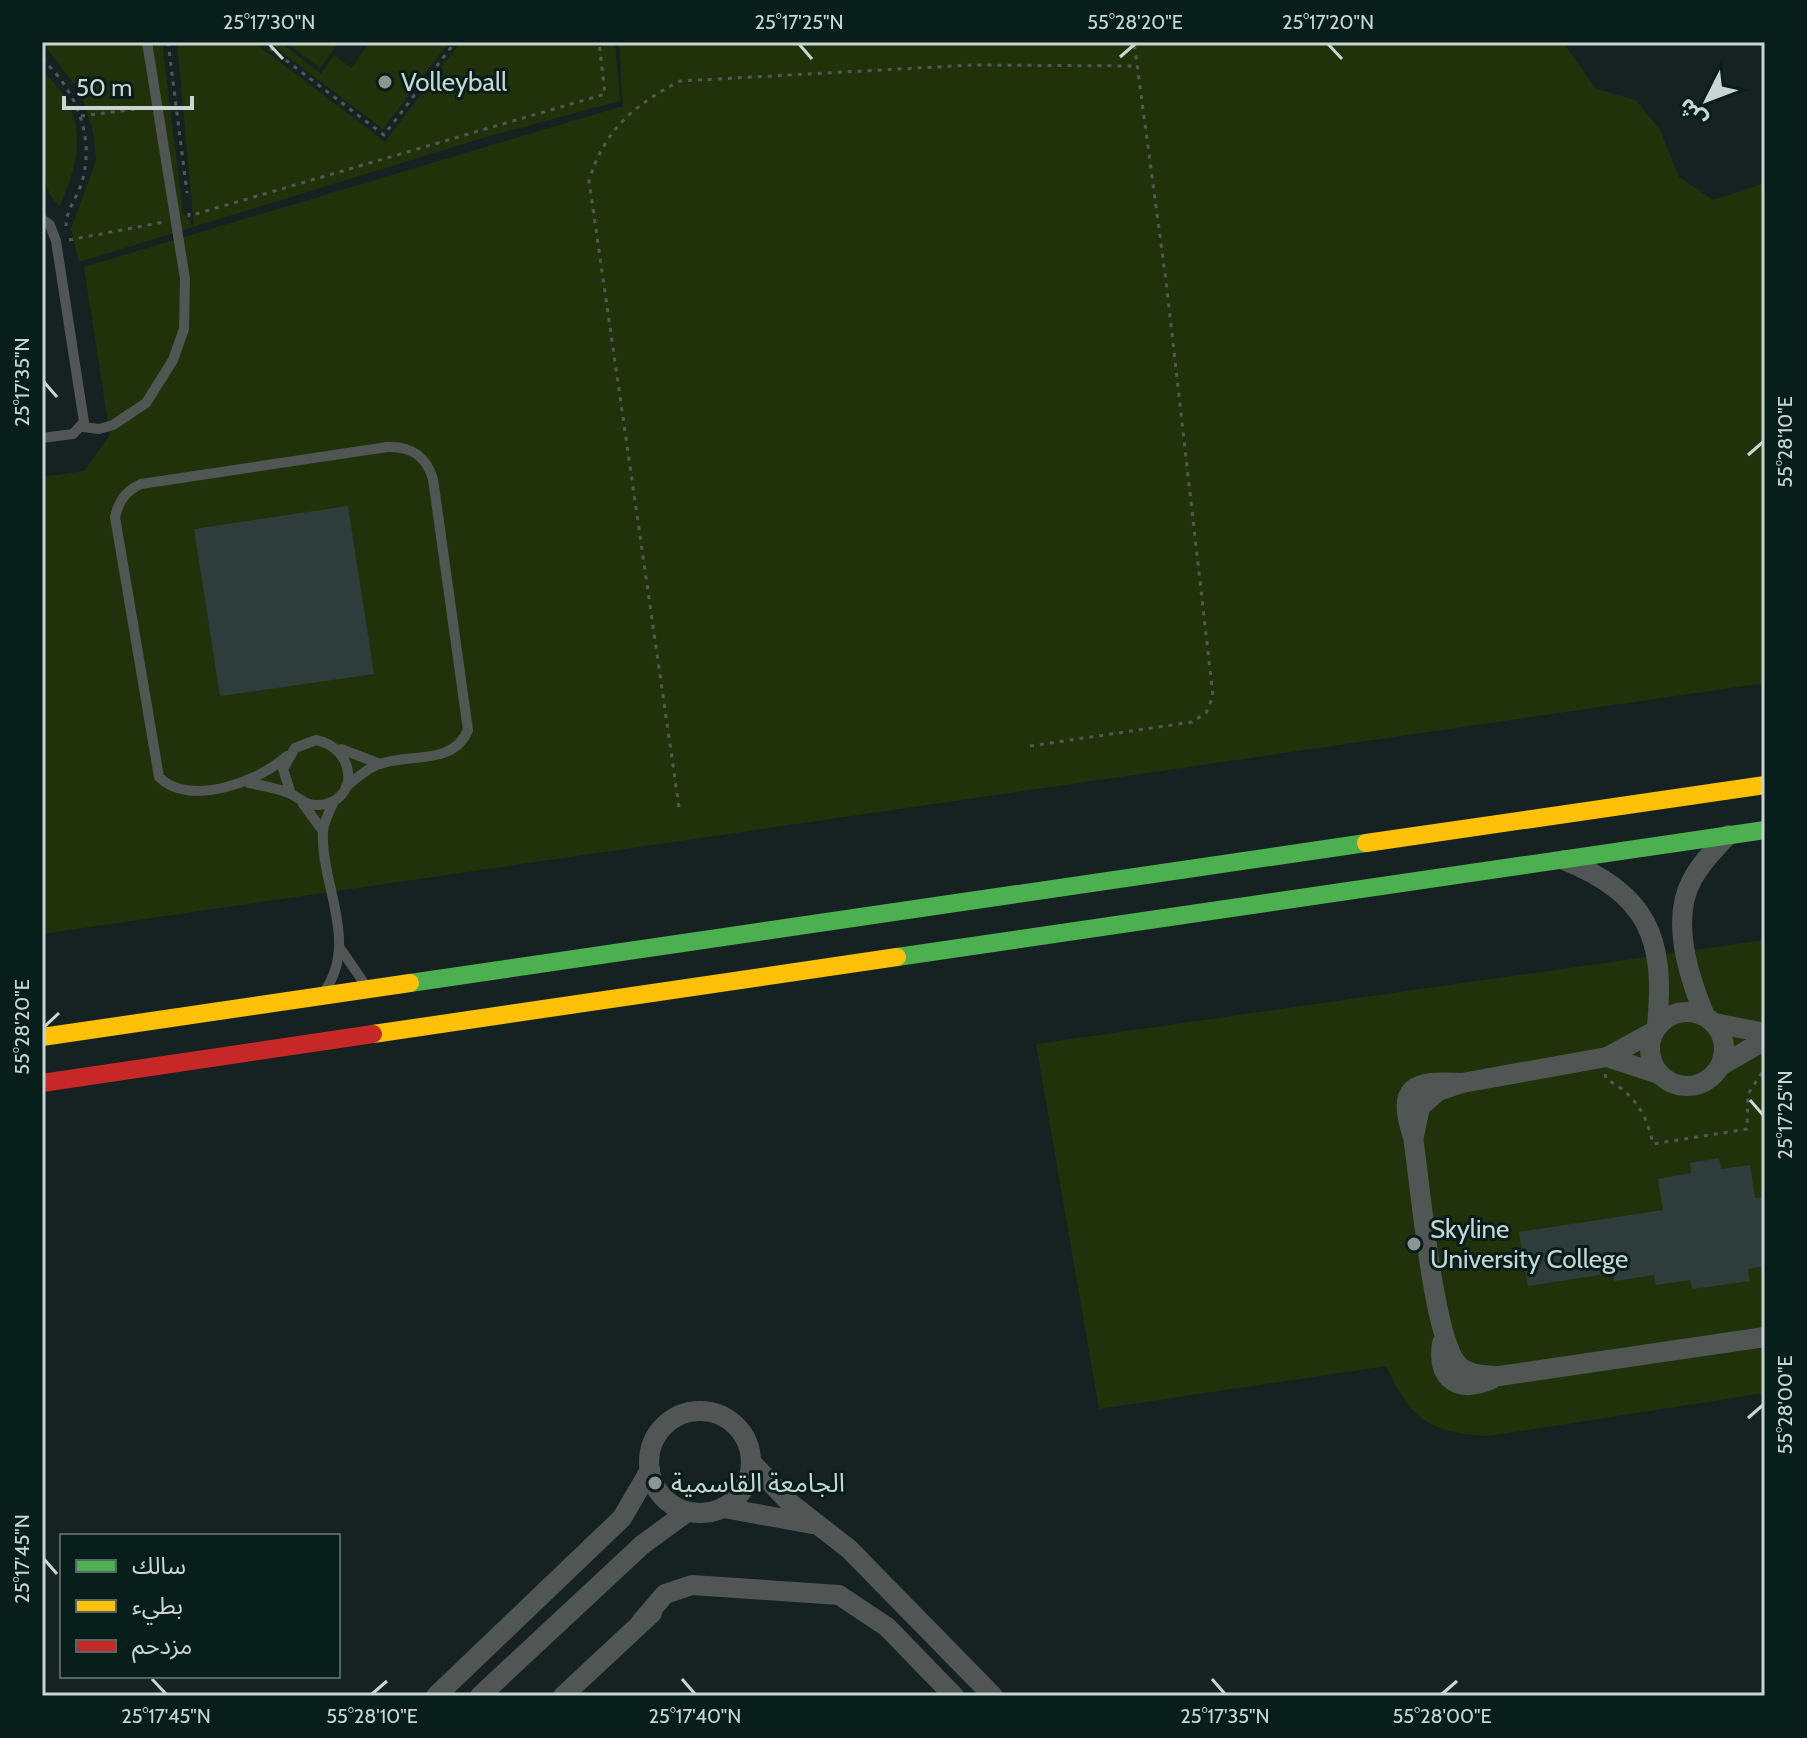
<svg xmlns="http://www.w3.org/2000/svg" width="1807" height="1738" viewBox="0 0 1807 1738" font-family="Cabin,'Noto Sans Arabic',sans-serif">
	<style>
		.green { fill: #21320b }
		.building { fill: #2f3c3c }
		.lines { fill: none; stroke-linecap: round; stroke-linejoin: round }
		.path { stroke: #525857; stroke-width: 3; stroke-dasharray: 4 6; stroke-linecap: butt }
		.lane { stroke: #515553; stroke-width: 10 }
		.street { stroke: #515553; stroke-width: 20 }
		.fast { stroke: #4caf50; stroke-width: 18 }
		.slow { stroke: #ffc107; stroke-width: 18 }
		.jam { stroke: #c62828; stroke-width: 18 }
		.ticks { fill: none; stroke: #c8d5d3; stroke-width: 3 }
		.poi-dot { fill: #8a9695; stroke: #081e1b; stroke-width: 3 }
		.labels { text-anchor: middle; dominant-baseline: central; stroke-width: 6; stroke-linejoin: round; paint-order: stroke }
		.poi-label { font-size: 26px; fill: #c8d5d3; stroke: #081e1b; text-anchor: start }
		.neatline { fill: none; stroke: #c8d5d3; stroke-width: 3 }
		.ticks-label { font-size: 20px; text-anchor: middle; fill: #c8d5d3 }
	</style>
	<rect width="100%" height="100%" fill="#162221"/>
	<g class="green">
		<path d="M42,42H162L183,213L194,227L177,42H254L385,142L461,42H615L620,101L486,137L79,262L71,229L96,161L93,131L81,93Z"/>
		<path d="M269,42H280L321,74L334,55L351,68L370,42H449L383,129Z"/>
		<path d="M286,42H339L320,68Z"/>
		<path d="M619,42L1564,44L1596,89L1636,100L1660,130L1679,177L1713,200L1765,183V683L42,934V477L84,471L110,435L84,267L623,106Z"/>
		<path d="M42,71C88,112 83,153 60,206C31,183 42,106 42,71Z"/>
		<path d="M1765,940V1393L1489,1436C1429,1433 1412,1420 1386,1366L1099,1409L1036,1044Z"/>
	</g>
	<g class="building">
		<path d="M348,506L374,674L220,696L194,529Z"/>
		<path d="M1719,1158L1721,1169L1750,1165L1755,1198L1765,1197V1266L1748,1269L1750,1281L1692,1289L1690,1280L1656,1285L1654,1275L1614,1281L1613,1273L1528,1286L1519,1232L1663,1210L1658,1179L1691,1173L1690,1163Z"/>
	</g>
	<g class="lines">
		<g class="path">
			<path d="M168,42L187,193"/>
			<path d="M262,42L384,135L455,42"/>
			<path d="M42,59C77,91 96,139 81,185C75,201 67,209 66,226"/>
			<path d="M81,116L145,108"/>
			<path d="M189,213V216L605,94L599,42"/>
			<path d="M69,240L164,222"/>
			<path d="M1030,746L1192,722L1206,713L1213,696L1166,281L1134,42"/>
			<path d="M679,807L589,181C604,130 634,105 680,81L972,65L1137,66"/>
			<path d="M1605,1074L1606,1079C1634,1094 1646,1112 1653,1144L1747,1129L1748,1094L1765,1068"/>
		</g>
		<g class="lane">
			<path d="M42,219L50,225L56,241L84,422L73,434L42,438"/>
			<path d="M83,427L99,429L113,425L146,403L173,360L184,329L185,279L147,42"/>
			<path d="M341,749L380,764"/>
			<path d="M287,756C260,781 189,808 159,777L115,517C119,500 126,491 141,484L387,447C411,446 426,456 433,479L468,730C453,767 407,752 377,765C365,770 355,779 346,787"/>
			<path d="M249,783C262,786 279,788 291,794C301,799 306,806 319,805C360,802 357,748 316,740L295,748L283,769L291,794"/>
			<path d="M303,804L323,831"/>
			<path d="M340,948L366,986"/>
			<path d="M324,992C360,942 320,884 323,831C324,821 330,810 334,801"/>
		</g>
		<g class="street">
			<path d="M1564,860C1647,894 1666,937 1657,1025"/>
			<circle cx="1687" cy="1049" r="37"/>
			<path d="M1705,1016C1689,977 1670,920 1692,880C1701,863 1715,849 1728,835"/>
			<path d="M1714,1023L1765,1033"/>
			<path d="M1607,1057L1659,1074"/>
			<path d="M1720,1066L1765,1040"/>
			<path d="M1462,1083C1413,1080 1396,1086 1413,1137C1420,1181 1433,1339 1458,1365C1469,1376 1485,1375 1499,1376L1765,1337"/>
			<path d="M1414,1136L1420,1107L1438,1091L1462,1083L1607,1057L1653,1032"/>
			<path d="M1442,1343C1436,1380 1459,1394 1492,1379"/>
			<circle cx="700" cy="1462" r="51"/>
			<path d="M751,1462L790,1503L849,1549L993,1696"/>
			<path d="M724,1508L812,1524"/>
			<path d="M641,1622L665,1594L692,1585L839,1595L887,1627L954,1696"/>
			<path d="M436,1696L622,1518L650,1470"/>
			<path d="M480,1696L642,1545L687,1512"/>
			<path d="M563,1696L652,1613"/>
		</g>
		<g class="fast">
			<path d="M897,957L1765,830"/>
			<path d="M410,983L1366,843"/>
		</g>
		<g class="slow">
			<path d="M1366,843L1765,785"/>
			<path d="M373,1034L897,957"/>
			<path d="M42,1037L410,983"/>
		</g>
		<path class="jam" d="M42,1083L373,1034"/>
	</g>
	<path class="ticks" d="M269,44L283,59M799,44L812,59M1328,44L1342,59M1120,57L1135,44M44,382L57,397M1748,455L1763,442M44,1027L59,1013M1750,1100L1763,1115M1748,1418L1763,1405M44,1559L57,1574M152,1679L166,1694M682,1679L695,1694M1212,1679L1225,1694M372,1694L387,1681M1442,1694L1457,1681"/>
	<g class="poi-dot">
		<circle cx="385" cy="82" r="8"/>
		<circle cx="1414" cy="1244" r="8"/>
		<circle cx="655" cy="1483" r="8"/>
	</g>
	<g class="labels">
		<g class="poi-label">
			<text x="401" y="82">Volleyball</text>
			<text x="1430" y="1229">Skyline<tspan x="1430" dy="30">University College</tspan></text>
			<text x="671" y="1483">الجامعة القاسمية</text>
		</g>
	</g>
	<rect width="1807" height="1738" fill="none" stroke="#081e1b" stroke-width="88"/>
	<rect x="60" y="1534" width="280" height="144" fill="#081e1b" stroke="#556765" stroke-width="2"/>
	<rect x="76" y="1560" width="40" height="12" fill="#4caf50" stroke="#556765" stroke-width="2"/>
	<text x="132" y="1574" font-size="24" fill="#c8d5d3">سالك</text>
	<rect x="76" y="1600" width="40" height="12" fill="#ffc107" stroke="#556765" stroke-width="2"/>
	<text x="132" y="1614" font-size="24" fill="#c8d5d3">بطيء</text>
	<rect x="76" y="1640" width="40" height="12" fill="#c62828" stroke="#556765" stroke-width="2"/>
	<text x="132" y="1654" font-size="24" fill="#c8d5d3">مزدحم</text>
	<g transform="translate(1707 100) rotate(228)" stroke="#081e1b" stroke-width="6" paint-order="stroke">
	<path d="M0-6L14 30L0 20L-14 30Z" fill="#c8d5d3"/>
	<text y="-12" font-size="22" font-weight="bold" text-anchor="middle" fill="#c8d5d3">ش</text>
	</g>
	<path d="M64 96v12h128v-12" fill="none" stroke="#c8d5d3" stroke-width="4"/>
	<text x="76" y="96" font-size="24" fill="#c8d5d3" stroke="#081e1b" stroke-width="6" paint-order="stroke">50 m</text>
	<rect x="44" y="44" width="1719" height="1650" class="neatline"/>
	<g class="ticks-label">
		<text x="269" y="29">25°17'30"N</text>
		<text x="799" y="29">25°17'25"N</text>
		<text x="1135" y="29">55°28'20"E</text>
		<text x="1328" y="29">25°17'20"N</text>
		<text transform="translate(22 382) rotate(-90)" y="7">25°17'35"N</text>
		<text transform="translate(1785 442) rotate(-90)" y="7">55°28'10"E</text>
		<text transform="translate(22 1027) rotate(-90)" y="7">55°28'20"E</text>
		<text transform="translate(1785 1115) rotate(-90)" y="7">25°17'25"N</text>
		<text transform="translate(1785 1405) rotate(-90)" y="7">55°28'00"E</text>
		<text transform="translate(22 1559) rotate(-90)" y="7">25°17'45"N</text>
		<text x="166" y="1723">25°17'45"N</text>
		<text x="372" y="1723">55°28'10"E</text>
		<text x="695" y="1723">25°17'40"N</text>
		<text x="1225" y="1723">25°17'35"N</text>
		<text x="1442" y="1723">55°28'00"E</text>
	</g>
</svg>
